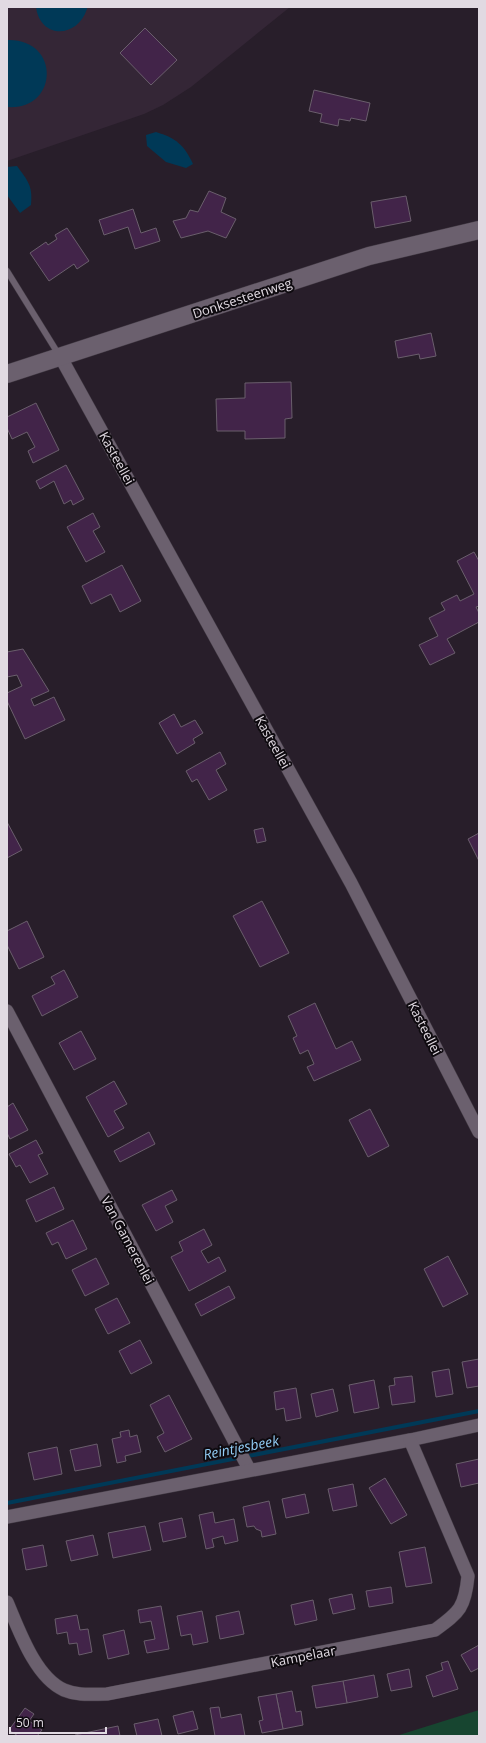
<svg xmlns="http://www.w3.org/2000/svg" width="486" height="1743" viewBox="0 0 486 1743" font-family="'Open Sans',sans-serif">
	<style>
		.built { fill: #342636 }
		.green { fill: #174530 }
		.water { fill: #003957 }
		.lines { fill: none; stroke-linecap: round; stroke-linejoin: round }
		.stream { stroke: #003957; stroke-width: 4 }
		.building { fill: #422449; stroke: #6a5e6c }
		.lane-casing { stroke: #423a44; stroke-width: 7 }
		.street-casing { stroke: #423a44; stroke-width: 14 }
		.secondary-casing { stroke: #423a44; stroke-width: 19 }
		.lane { stroke: #6b606e; stroke-width: 6 }
		.street { stroke: #6b606e; stroke-width: 13 }
		.secondary { stroke: #6b606e; stroke-width: 18 }
		.labels { text-anchor: middle; dominant-baseline: central; stroke-width: 4; stroke-linejoin: round; paint-order: stroke }
		.street-label { font-size: 13px; fill: #e1dae2; stroke: #0e0a0f }
		.water-label { font-size: 14px; font-style: italic; fill: #92ccf5; stroke: #0e0a0f }
	</style>
	<rect width="100%" height="100%" fill="#281e2a"/>
	<path class="built" d="M7,7H290L191,87L163,105L144,114L7,161Z"/>
	<path class="green" d="M479,1710V1736H396Z"/>
	<g class="water">
		<path d="M36,7H87V9C77,39 40,39 36,7Z"/>
		<path d="M7,40C61,38 59,111 7,107Z"/>
		<path d="M156,132C176,138 184,145 193,164L186,168L166,162L147,146L146,135Z"/>
		<path d="M17,166C28,181 33,186 31,205L20,213L7,195V167Z"/>
	</g>
	<g class="lines">
		<path class="stream" d="M7,1503L479,1411"/>
	</g>
	<g class="building">
		<path d="M145,28L177,60L151,85L120,53Z"/>
		<path d="M314,90L370,103L366,121L351,118L350,121L339,119L338,126L320,122L322,114L309,111Z"/>
		<path d="M209,191L226,198L221,212L236,219L226,238L208,231L181,238L173,221L186,218L190,210L198,212Z"/>
		<path d="M406,196L411,221L375,228L371,202Z"/>
		<path d="M133,209L141,233L156,228L160,241L135,249L128,227L104,235L99,220Z"/>
		<path d="M67,228L89,261L77,269L74,264L49,281L30,253L46,242L48,245L57,239L55,235Z"/>
		<path d="M431,333L436,356L420,359L419,354L398,358L395,341Z"/>
		<path d="M291,382L292,418L285,419V438L245,439V431H217L216,399L245,398V383Z"/>
		<path d="M36,403L59,450L33,463L28,451L35,447L27,432L12,439L7,428V417Z"/>
		<path d="M66,465L84,499L73,505L71,500L64,504L54,481L40,489L36,481Z"/>
		<path d="M93,513L100,527L93,531L105,552L86,562L67,527Z"/>
		<path d="M474,552L479,561V606L476,607L479,613V622L447,639L455,653L430,665L419,645L438,636L429,618L445,610L441,603L457,595L460,601L474,594L457,561Z"/>
		<path d="M122,565L141,601L120,612L111,594L91,604L82,586Z"/>
		<path d="M23,649L49,691L31,699L34,706L54,697L65,720L25,739L7,701V693L22,686L17,675L7,677V652Z"/>
		<path d="M174,714L181,727L195,720L203,733L193,739L195,743L177,754L159,723Z"/>
		<path d="M220,752L226,764L216,770L227,790L209,800L197,779L192,782L186,771Z"/>
		<path d="M7,822L22,850L7,858Z"/>
		<path d="M263,828L266,841L257,843L254,830Z"/>
		<path d="M479,833V861L468,839Z"/>
		<path d="M262,901L289,953L260,967L233,916Z"/>
		<path d="M27,921L44,957L19,969L7,945V931Z"/>
		<path d="M64,970L78,997L42,1016L32,996L55,984L51,977Z"/>
		<path d="M315,1003L336,1049L352,1041L361,1060L314,1081L307,1067L314,1064L308,1050L300,1054L293,1038L297,1036L288,1016Z"/>
		<path d="M81,1031L96,1059L74,1070L59,1043Z"/>
		<path d="M114,1081L127,1104L114,1111L124,1128L108,1137L86,1097Z"/>
		<path d="M13,1103L28,1130L10,1139L7,1133V1107Z"/>
		<path d="M370,1109L389,1146L368,1157L349,1120Z"/>
		<path d="M149,1132L155,1144L120,1162L114,1151Z"/>
		<path d="M36,1140L43,1153L38,1155L48,1174L30,1183L20,1165L16,1167L9,1154Z"/>
		<path d="M54,1187L64,1209L36,1222L26,1200Z"/>
		<path d="M172,1190L177,1200L165,1206L173,1222L156,1231L142,1205Z"/>
		<path d="M73,1220L87,1249L66,1259L58,1242L52,1245L46,1233Z"/>
		<path d="M204,1229L212,1245L201,1251L208,1263L219,1257L226,1271L189,1291L171,1257L183,1251L179,1242Z"/>
		<path d="M448,1256L468,1294L443,1307L424,1269Z"/>
		<path d="M96,1258L109,1284L85,1296L72,1270Z"/>
		<path d="M229,1286L235,1298L201,1316L195,1304Z"/>
		<path d="M117,1298L130,1323L108,1334L95,1309Z"/>
		<path d="M140,1340L152,1363L131,1374L119,1351Z"/>
		<path d="M479,1359V1386L467,1388L462,1362Z"/>
		<path d="M449,1369L453,1394L436,1397L432,1372Z"/>
		<path d="M412,1376L415,1402L392,1405L389,1386L395,1385L394,1378Z"/>
		<path d="M374,1380L379,1408L354,1413L349,1385Z"/>
		<path d="M296,1388L301,1418L286,1421L284,1408L276,1410L274,1392Z"/>
		<path d="M333,1389L338,1411L316,1417L311,1394Z"/>
		<path d="M169,1395L192,1439L165,1452L157,1437L164,1433L150,1405Z"/>
		<path d="M129,1430L130,1437L137,1435L141,1452L125,1456L126,1461L117,1463L112,1439L121,1437L120,1432Z"/>
		<path d="M97,1444L101,1466L75,1471L70,1450Z"/>
		<path d="M57,1447L62,1474L34,1480L28,1453Z"/>
		<path d="M479,1459V1483L461,1487L456,1464Z"/>
		<path d="M385,1478L407,1515L391,1524L369,1488Z"/>
		<path d="M353,1484L357,1506L333,1511L328,1489Z"/>
		<path d="M305,1494L309,1513L286,1518L282,1499Z"/>
		<path d="M269,1501L276,1534L262,1537L261,1531L256,1529L254,1526L247,1527L243,1507Z"/>
		<path d="M213,1512L215,1523L234,1519L238,1541L225,1544L223,1536L212,1539L214,1547L206,1549L199,1515Z"/>
		<path d="M182,1518L186,1537L163,1542L159,1523Z"/>
		<path d="M145,1526L151,1550L113,1558L108,1533Z"/>
		<path d="M93,1535L98,1555L71,1561L66,1541Z"/>
		<path d="M43,1545L47,1566L26,1570L22,1549Z"/>
		<path d="M425,1547L432,1583L406,1587L399,1552Z"/>
		<path d="M391,1587L393,1603L369,1607L366,1591Z"/>
		<path d="M352,1594L355,1609L333,1614L329,1599Z"/>
		<path d="M313,1600L317,1620L295,1625L291,1605Z"/>
		<path d="M161,1606L169,1649L147,1653L144,1641L155,1639L151,1621L140,1623L138,1610Z"/>
		<path d="M202,1611L208,1642L193,1645L191,1634L181,1636L177,1616Z"/>
		<path d="M239,1611L244,1634L220,1639L216,1616Z"/>
		<path d="M77,1615L80,1630L88,1629L92,1652L79,1655L77,1643L69,1644L67,1632L57,1634L55,1619Z"/>
		<path d="M124,1630L129,1654L108,1659L103,1635Z"/>
		<path d="M479,1645V1668L471,1672L461,1655Z"/>
		<path d="M448,1661L458,1689L433,1697L426,1676L443,1670L441,1663Z"/>
		<path d="M409,1669L412,1687L391,1691L387,1674Z"/>
		<path d="M374,1675L378,1697L347,1703L343,1681Z"/>
		<path d="M343,1681L347,1703L316,1708L312,1686Z"/>
		<path d="M292,1691L296,1712L301,1711L303,1725L283,1729L276,1694Z"/>
		<path d="M276,1694L283,1729L262,1733L259,1721L263,1720L258,1697Z"/>
		<path d="M219,1707L221,1718L241,1714L245,1736H215L210,1708Z"/>
		<path d="M25,1708L34,1714L29,1721L42,1730L37,1736H18L9,1730Z"/>
		<path d="M193,1711L198,1729L178,1734L173,1716Z"/>
		<path d="M158,1719L162,1736H137L134,1724Z"/>
		<path d="M118,1726L120,1736H75V1735Z"/>
	</g>
	<g class="lines">
		<g class="lane-casing">
			<path id="lane" d="M7,271L59,355"/>
		</g>
		<g class="street-casing">
			<g id="street">
				<path d="M60,356L351,883L479,1132"/>
				<path d="M7,1011L249,1469"/>
				<path d="M7,1517L410,1440L479,1425"/>
				<path d="M7,1602C19,1630 35,1677 64,1690C78,1696 92,1694 107,1694L435,1630C460,1612 465,1607 468,1576L410,1440"/>
			</g>
		</g>
		<g class="secondary-casing">
			<path id="secondary" d="M7,374L369,256L479,230"/>
		</g>
		<use href="#lane" class="lane"/>
		<use href="#street" class="street"/>
		<use href="#secondary" class="secondary"/>
	</g>
	<g class="labels">
		<g class="street-label">
			<text transform="translate(242 298) rotate(-18)">Donksesteenweg</text>
			<text transform="translate(117 458) rotate(61)">Kasteellei</text>
			<text transform="translate(273 742) rotate(61)">Kasteellei</text>
			<text transform="translate(425 1028) rotate(63)">Kasteellei</text>
			<text transform="translate(128 1240) rotate(62)">Van Gamerenlei</text>
			<text transform="translate(303 1656) rotate(-11)">Kampelaar</text>
		</g>
		<g class="water-label">
			<text transform="translate(241 1447) rotate(-11)">Reintjesbeek</text>
		</g>
	</g>
	<rect width="486" height="1743" fill="none" stroke="#e1dae2" stroke-width="16"/>
	<path d="M10 1727v6h96v-6" fill="none" stroke="#e1dae2" stroke-width="2"/>
	<text x="16" y="1727" font-size="12" fill="#e1dae2" stroke="#0e0a0f" stroke-width="3" paint-order="stroke">50 m</text>
</svg>
